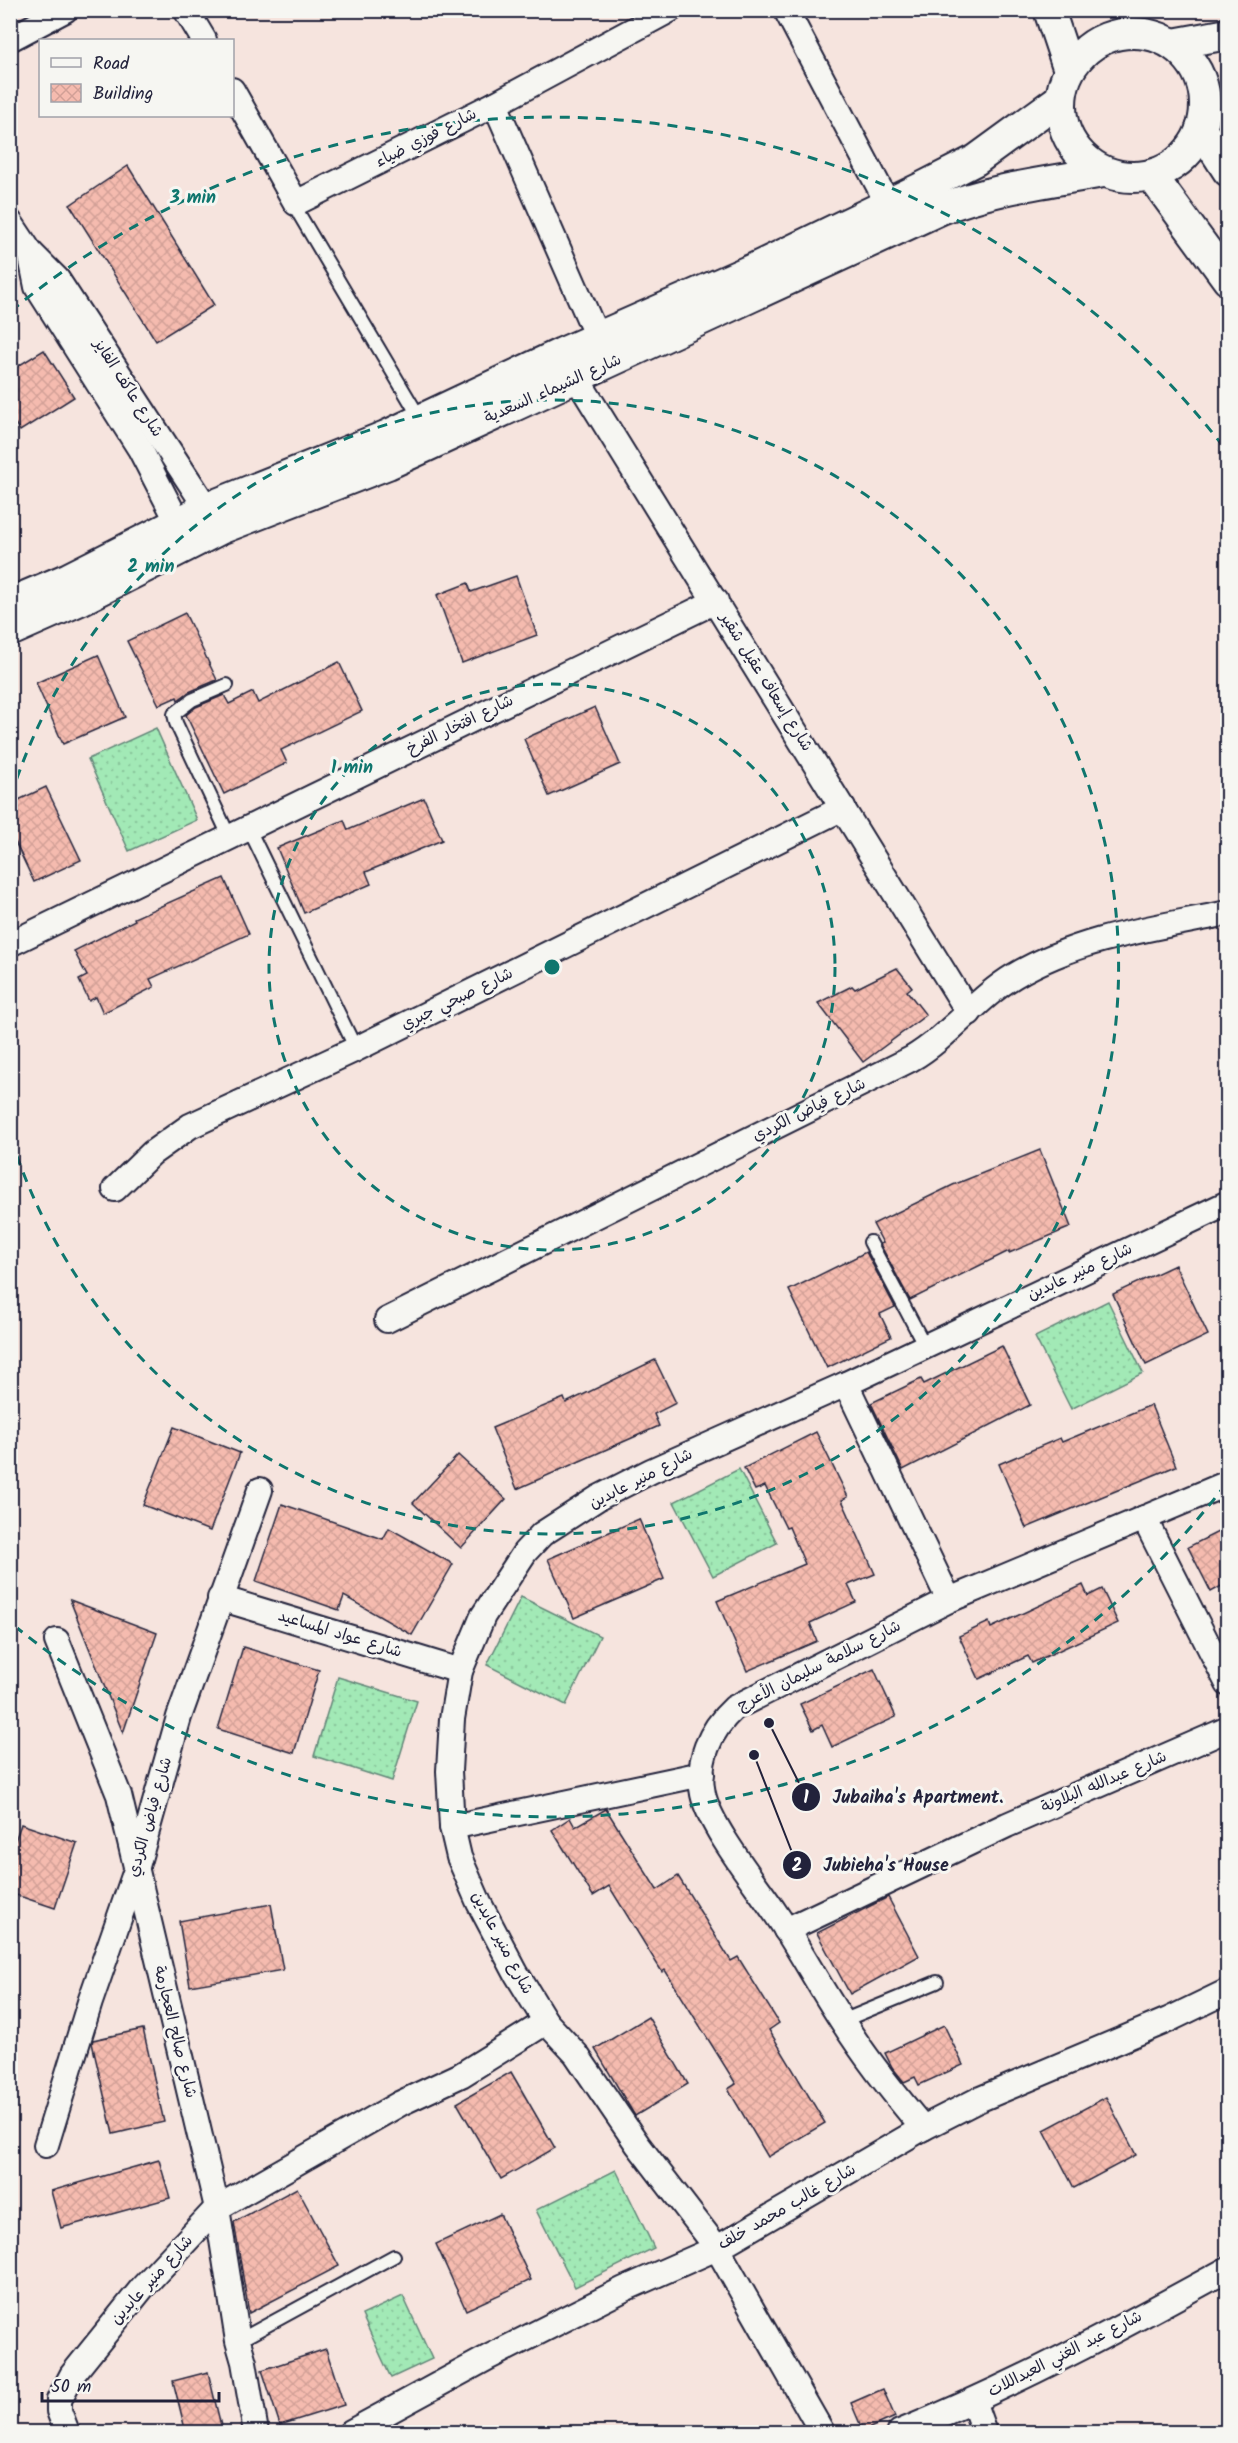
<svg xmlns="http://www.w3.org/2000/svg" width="1238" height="2443" viewBox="0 0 1238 2443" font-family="Kalam,'Playpen Sans Arabic',sans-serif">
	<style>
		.grass { fill: url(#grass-dots); stroke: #628678; stroke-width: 1.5 }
		.building { fill: url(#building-cross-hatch); stroke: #22223b; stroke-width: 1.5 }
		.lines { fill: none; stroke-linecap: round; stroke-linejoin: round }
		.service-casing { stroke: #22223b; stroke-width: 16 }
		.minor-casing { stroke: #22223b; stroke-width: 28 }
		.tertiary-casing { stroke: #22223b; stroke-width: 34 }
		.service { stroke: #f6f6f2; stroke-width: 12 }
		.minor { stroke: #f6f6f2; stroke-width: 24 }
		.tertiary { stroke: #f6f6f2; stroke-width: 30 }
		.ring { fill: none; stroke: #0f766e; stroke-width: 3; stroke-dasharray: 10 8 }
		.labels { text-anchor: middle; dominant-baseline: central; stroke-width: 6; stroke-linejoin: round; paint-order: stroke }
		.street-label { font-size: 16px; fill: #22223b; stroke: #f6f6f2 }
		.centre { fill: #0f766e; stroke: #f6f6f2; stroke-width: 3 }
		.ring-label { font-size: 18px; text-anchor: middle; font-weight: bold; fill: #0f766e; stroke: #f6f6f2; stroke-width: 6; stroke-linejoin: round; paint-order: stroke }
		.leader { fill: none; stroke: #22223b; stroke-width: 2 }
		.callout-dot { fill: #22223b; stroke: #f6f6f2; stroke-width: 2 }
		.mark-label { font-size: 18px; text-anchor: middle; font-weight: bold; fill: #fff }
		.callout-label { font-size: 18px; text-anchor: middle; font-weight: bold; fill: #22223b; stroke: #f6f6f2; stroke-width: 6; stroke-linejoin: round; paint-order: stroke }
	</style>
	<defs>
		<pattern id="grass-dots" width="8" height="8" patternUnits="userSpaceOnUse" patternTransform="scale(1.5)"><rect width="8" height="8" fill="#a2e9b6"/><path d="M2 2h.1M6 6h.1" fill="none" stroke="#8bc89d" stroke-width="1.8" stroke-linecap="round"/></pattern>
		<pattern id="building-cross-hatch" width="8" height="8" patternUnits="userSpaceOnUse" patternTransform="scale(1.5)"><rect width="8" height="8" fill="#f5bbaf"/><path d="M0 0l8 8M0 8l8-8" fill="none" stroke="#d2a097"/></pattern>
	</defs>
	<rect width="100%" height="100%" fill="#f6e4de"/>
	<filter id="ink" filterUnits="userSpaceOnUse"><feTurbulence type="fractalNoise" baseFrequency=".0167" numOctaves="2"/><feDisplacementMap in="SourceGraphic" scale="12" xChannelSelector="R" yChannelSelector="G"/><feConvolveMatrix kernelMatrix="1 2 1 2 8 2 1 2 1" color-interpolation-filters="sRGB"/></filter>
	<g filter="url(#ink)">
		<g class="grass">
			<path d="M156,728L197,820L129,851L88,759Z"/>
			<path d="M1108,1301L1143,1373L1071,1409L1035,1337Z"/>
			<path d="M739,1469L777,1543L713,1576L674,1502Z"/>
			<path d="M521,1597L600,1636L566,1705L487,1665Z"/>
			<path d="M338,1677L417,1701L392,1781L314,1756Z"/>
			<path d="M616,2170L654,2248L575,2287L536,2210Z"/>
			<path d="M403,2296L432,2359L391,2378L362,2315Z"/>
		</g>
		<g class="building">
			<path d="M128,166L214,305L156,341L70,205Z"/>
			<path d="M44,350L74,397L20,431L10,416V371Z"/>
			<path d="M516,576L537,635L462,663L437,595L468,583L471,592Z"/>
			<path d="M185,613L217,680L189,692L178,700L177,697L159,705L127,641Z"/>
			<path d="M98,655L125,717L63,744L36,683Z"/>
			<path d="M339,662L362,711L281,750L287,763L224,794L186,715L196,707L224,695L229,704L253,692L258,703Z"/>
			<path d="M595,707L620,764L549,796L524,739Z"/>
			<path d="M46,787L81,860L34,882L10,831V804Z"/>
			<path d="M424,798L442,840L366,872L371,884L304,913L277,848L344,820L348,830Z"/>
			<path d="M224,878L249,934L150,979L154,987L103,1013L96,997L89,1001L79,980L87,976L74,951L135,920L134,918Z"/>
			<path d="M897,968L912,987L907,991L926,1015L863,1062L818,1003L852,986L855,989Z"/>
			<path d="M1040,1150L1071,1227L1009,1253V1251L910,1300L880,1244L883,1243L873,1224L953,1185Z"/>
			<path d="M866,1252L895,1307L880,1314L891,1337L827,1368L789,1290Z"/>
			<path d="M1175,1265L1208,1335L1146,1365L1113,1294Z"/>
			<path d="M1002,1346L1030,1405L903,1470L871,1403L921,1379L924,1384Z"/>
			<path d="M655,1360L676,1403L654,1414L659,1426L517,1489L492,1428L564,1398L566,1403Z"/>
			<path d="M1151,1405L1176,1466L1026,1528L999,1464L1060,1438L1062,1442Z"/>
			<path d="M174,1427L240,1453L210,1531L143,1505Z"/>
			<path d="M816,1432L848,1497L842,1500L875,1574L848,1585L856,1602L810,1623L817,1641L747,1671L717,1601L805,1564L789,1527L786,1528L765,1486L755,1490L744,1468Z"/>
			<path d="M458,1455L506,1499L461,1548L413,1503Z"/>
			<path d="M282,1504L383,1539L389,1528L453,1564L412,1635L344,1596L339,1610L256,1581Z"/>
			<path d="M639,1519L664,1579L574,1618L548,1559Z"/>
			<path d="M1220,1531L1227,1547V1583L1211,1592L1188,1547Z"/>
			<path d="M1083,1585L1088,1596L1102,1589L1118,1623L1032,1663L1028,1656L979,1679L959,1636L989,1622L991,1628Z"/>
			<path d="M70,1600L157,1633L123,1733Z"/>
			<path d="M243,1647L319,1670L294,1753L218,1729Z"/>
			<path d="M874,1669L896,1717L832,1747L822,1725L813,1730L800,1704Z"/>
			<path d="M606,1809L657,1890L678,1876L731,1961L738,1957L779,2023L769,2030L825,2123L768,2157L728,2089L736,2084L665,1970L662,1972L609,1886L593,1896L552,1830L570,1818L575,1827Z"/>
			<path d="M21,1824L77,1843L55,1908L10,1893V1855Z"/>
			<path d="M888,1897L919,1956L850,1994L817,1933Z"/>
			<path d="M271,1904L283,1970L190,1986L179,1921Z"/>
			<path d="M648,2017L688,2084L635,2116L595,2049Z"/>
			<path d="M944,2025L963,2065L919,2085L915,2077L904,2082L892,2067L885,2053Z"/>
			<path d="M143,2029L164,2122L113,2134L92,2043L93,2040Z"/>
			<path d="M511,2072L555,2148L501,2179L457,2103Z"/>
			<path d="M1106,2097L1136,2155L1074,2188L1044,2130Z"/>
			<path d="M159,2160L170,2198L61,2228L51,2191Z"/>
			<path d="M297,2188L339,2266L249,2313L234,2222Z"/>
			<path d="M500,2214L531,2280L466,2310L436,2244Z"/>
			<path d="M326,2349L344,2405L280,2425L262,2370Z"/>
			<path d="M208,2372L222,2430L210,2433H186L173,2381Z"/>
			<path d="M883,2389L895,2417L863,2431L851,2403Z"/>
		</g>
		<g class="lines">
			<g class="service-casing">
				<g id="service">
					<path d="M296,203L299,214L421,420"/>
					<path d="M227,685L192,700L174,714L176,723L229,836"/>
					<path d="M248,827L356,1049"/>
					<path d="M870,1242L925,1346"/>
					<path d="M842,2021L937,1982"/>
					<path d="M238,2341L394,2256"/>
				</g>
			</g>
			<g class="minor-casing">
				<g id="minor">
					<path d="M186,10L204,40"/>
					<path d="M786,10L888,204"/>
					<path d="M10,39L65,10"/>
					<path d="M232,90L296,203L495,104L670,10"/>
					<path d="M495,104L597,337"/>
					<path d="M10,222L30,252L57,279L215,521"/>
					<path d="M30,252L37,287L140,449L186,538"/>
					<path d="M568,364L969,1013"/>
					<path d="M10,944L716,601"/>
					<path d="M115,1189L152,1153L190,1126L356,1049L843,808"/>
					<path d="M387,1320L911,1059C950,1036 976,999 1014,976C1080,937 1154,928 1228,913"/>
					<path d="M846,1384L949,1600"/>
					<path d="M1144,1518L1228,1684"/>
					<path d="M220,1598L460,1671"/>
					<path d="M57,1641L119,1795L217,2208L238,2341L244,2362L256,2432"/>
					<path d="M452,1827L702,1774"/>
					<path d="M786,1930L1007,1825L1228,1729"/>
					<path d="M923,2128C894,2094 865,2057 841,2019C818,1984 799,1948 776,1914C756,1884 710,1827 703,1794C696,1761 710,1730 734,1708L949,1600L1228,1483"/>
					<path d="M46,2145L90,2002L136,1870L179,1717L260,1490"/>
					<path d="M973,2401L984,2432"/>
					<path d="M67,2432L59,2411V2400L72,2375L142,2288L217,2208L401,2103L461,2075L546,2022"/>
					<path d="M351,2432L489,2357L624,2289L717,2248L923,2128L978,2100L1168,2020L1228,1991"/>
					<path d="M822,2432L717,2248L638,2145L576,2054L546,2022L516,1973L479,1903L459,1857L452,1827L449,1771L452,1719L460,1671L483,1616L525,1552L542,1534L598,1498L651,1471L846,1384L1228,1203"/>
					<path d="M900,2432C1013,2386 1121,2328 1228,2269"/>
				</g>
			</g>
			<g class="tertiary-casing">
				<g id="tertiary">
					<path d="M1049,10L1069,70"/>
					<circle cx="1133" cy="105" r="72"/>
					<path d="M1173,44L1228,34"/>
					<path d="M1201,129L1228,171"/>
					<path d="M1152,176L1228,280"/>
					<path d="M10,603L69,578L207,508L386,436L562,353L753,269L921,188L976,160L1061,98"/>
					<path d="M10,631L80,600L220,529L388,464L941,209C992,188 1050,182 1103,172"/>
				</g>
			</g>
			<use href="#service" class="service"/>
			<use href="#minor" class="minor"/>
			<use href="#tertiary" class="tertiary"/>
		</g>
	</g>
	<g class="ring">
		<circle cx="552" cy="967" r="283"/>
		<path d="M11 796A567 567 0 1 1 11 1138"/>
		<path d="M1226 1484A850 850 0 0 1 11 1623M11 311A850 850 0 0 1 1226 450"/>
	</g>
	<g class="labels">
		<g class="street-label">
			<text transform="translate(426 138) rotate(-27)">شارع فوزي ضياء</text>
			<text transform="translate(128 388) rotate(57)">شارع عاكف الفايز</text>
			<text transform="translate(553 389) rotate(-24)">شارع الشيماء السعدية</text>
			<text transform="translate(766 682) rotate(58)">شارع إسعاف عقيل شقير</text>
			<text transform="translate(460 725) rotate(-26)">شارع افتخار الفرخ</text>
			<text transform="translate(457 999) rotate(-26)">شارع صبحي جبري</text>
			<text transform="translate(809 1110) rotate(-26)">شارع فياض الكردي</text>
			<text transform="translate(1080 1272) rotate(-25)">شارع منير عابدين</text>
			<text transform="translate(641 1479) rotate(-27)">شارع منير عابدين</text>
			<text transform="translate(340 1634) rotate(17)">شارع عواد المساعيد</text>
			<text transform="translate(819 1666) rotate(-27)">شارع سلامة سليمان الأعرج</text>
			<text transform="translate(1104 1782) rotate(-23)">شارع عبدالله البلاونة</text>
			<text transform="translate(150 1817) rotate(-74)">شارع فياض الكردي</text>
			<text transform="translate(502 1943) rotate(62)">شارع منير عابدين</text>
			<text transform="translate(175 2032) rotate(76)">شارع صالح العجارمة</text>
			<text transform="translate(787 2207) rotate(-30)">شارع غالب محمد خلف</text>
			<text transform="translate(152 2280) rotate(-48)">شارع منير عابدين</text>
			<text transform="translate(1065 2354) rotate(-27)">شارع عبد الغني العبداللات</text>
		</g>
	</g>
	<circle cx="552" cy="967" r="9" class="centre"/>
	<g class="ring-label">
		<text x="193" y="203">3 min</text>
		<text x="151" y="572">2 min</text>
		<text x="352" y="773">1 min</text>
	</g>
	<path class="leader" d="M769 1723L806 1797M754 1755L797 1865"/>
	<g class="callout-dot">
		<circle cx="769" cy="1723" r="6"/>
		<circle cx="754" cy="1755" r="6"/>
		<circle cx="806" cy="1797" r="15"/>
		<circle cx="797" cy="1865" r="15"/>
	</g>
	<g class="mark-label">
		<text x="806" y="1803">1</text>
		<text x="797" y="1871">2</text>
	</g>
	<g class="callout-label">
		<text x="918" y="1803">Jubaiha's Apartment.</text>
		<text x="886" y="1871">Jubieha's House</text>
	</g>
	<rect width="1238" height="2443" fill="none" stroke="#f6f6f2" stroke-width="36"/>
	<rect x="18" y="18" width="1202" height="2407" fill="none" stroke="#22223b" stroke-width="2" filter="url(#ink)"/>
	<rect x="39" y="39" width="195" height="78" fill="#f6f6f2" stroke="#a1a1a9" stroke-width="1.5"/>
	<rect x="51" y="58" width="30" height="9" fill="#f6f6f2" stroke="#a1a1a9" stroke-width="1.5"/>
	<text x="93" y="69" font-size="18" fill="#22223b">Road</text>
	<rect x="51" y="84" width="30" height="18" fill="url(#building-cross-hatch)" stroke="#a1a1a9" stroke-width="1.5"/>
	<text x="93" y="99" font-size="18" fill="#22223b">Building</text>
	<path d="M42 2392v9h177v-9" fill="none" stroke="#22223b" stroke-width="3"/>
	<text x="51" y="2392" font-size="18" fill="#22223b" stroke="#f6f6f2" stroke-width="4.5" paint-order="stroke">50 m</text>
</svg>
